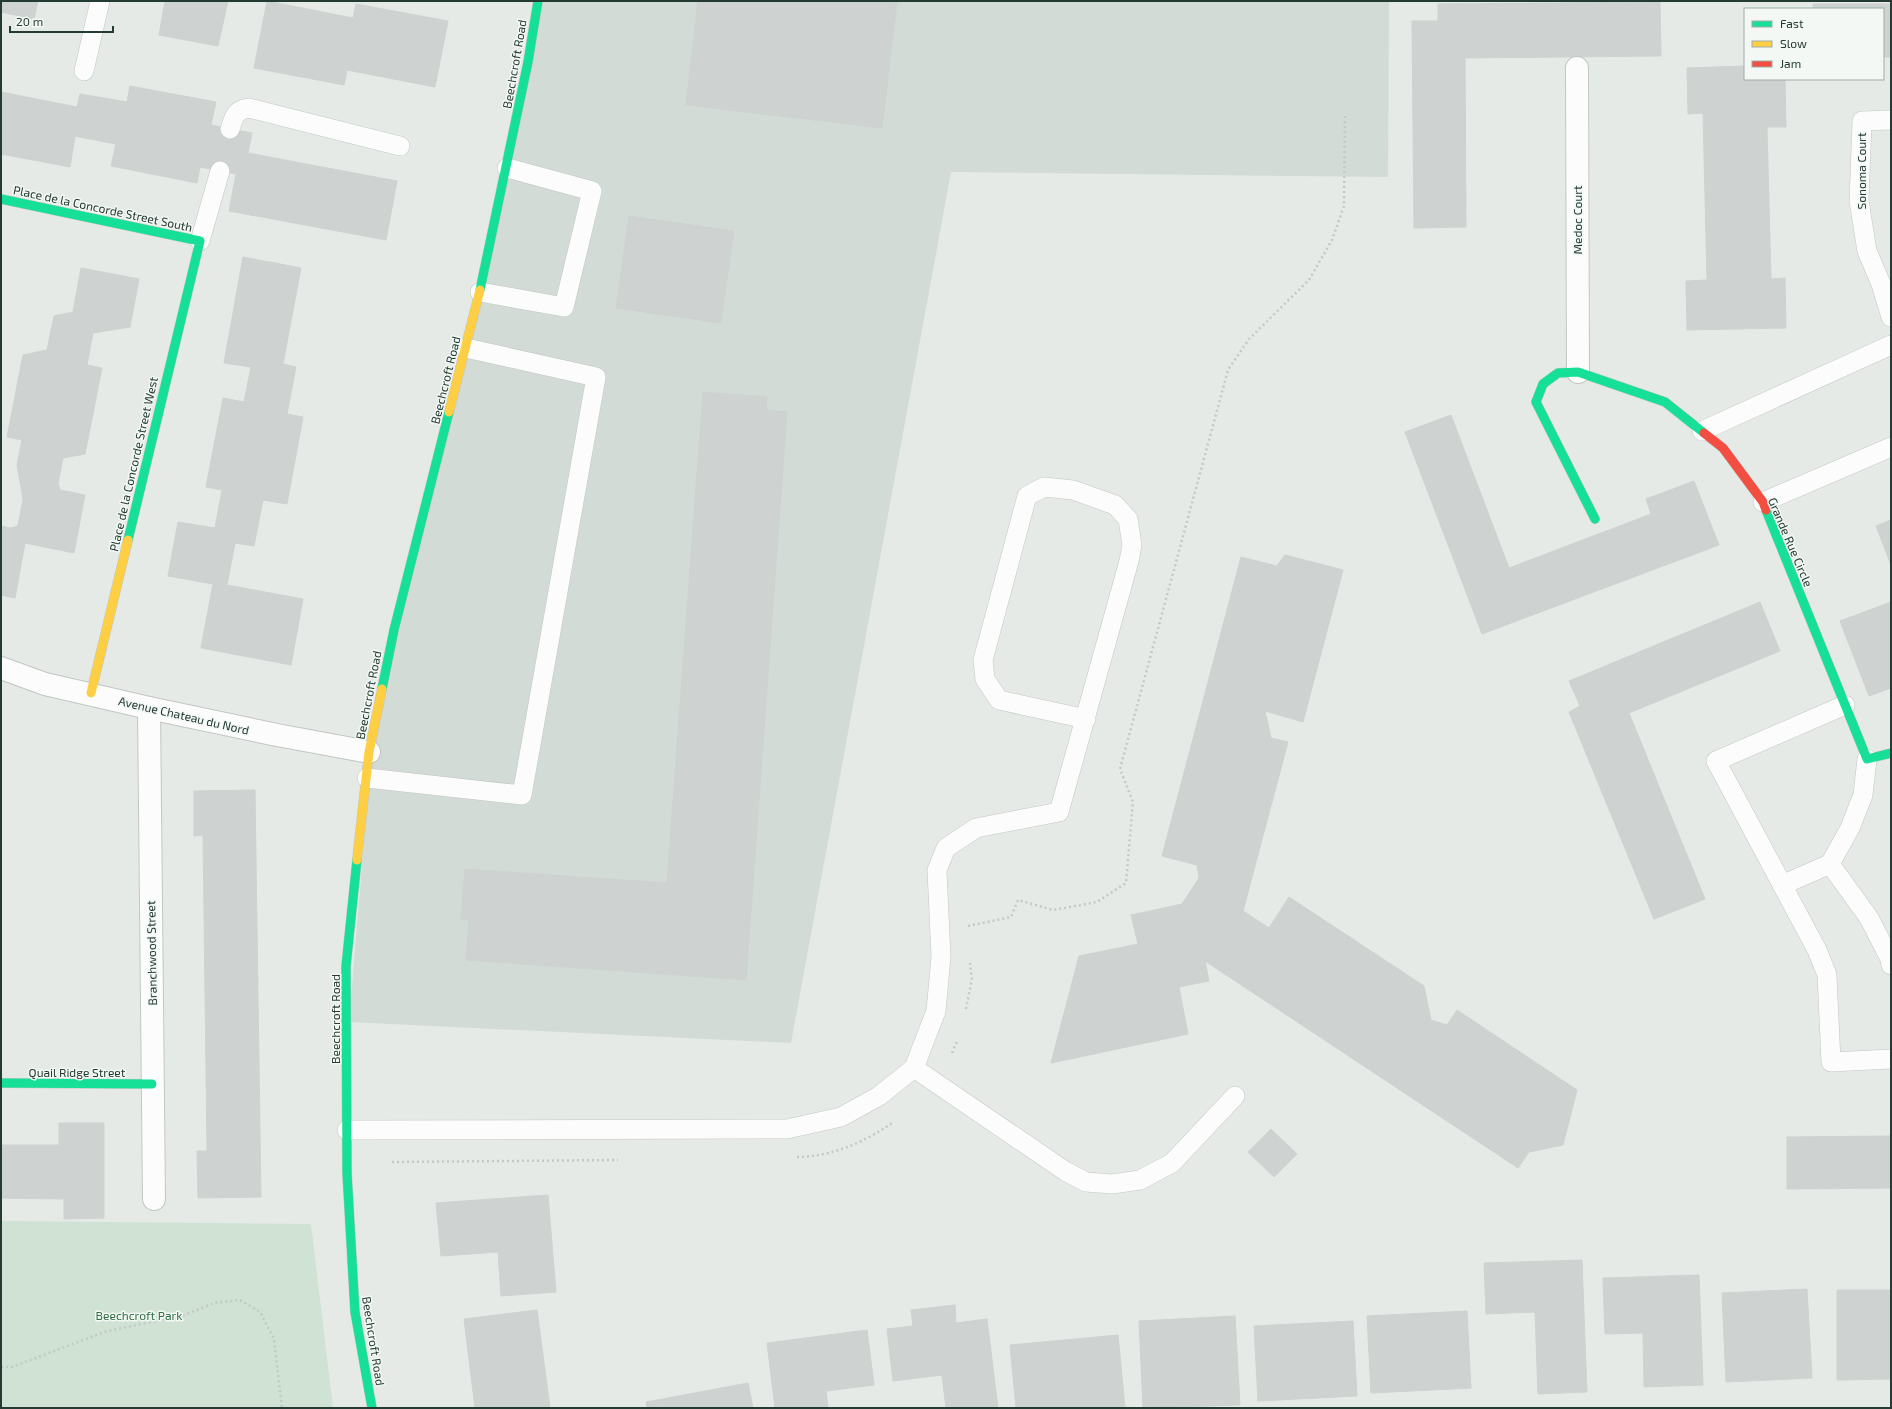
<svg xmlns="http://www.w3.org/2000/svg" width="1892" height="1409" viewBox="0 0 1892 1409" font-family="'Exo 2',sans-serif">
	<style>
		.built { fill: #d3dbd7 }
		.green { fill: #cfe2d3 }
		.building { fill: #ced2d0; stroke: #cdd3d0 }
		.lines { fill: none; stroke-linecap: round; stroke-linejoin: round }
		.lane-casing { stroke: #c2c7c4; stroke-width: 20 }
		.street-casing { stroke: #c2c7c4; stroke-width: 24 }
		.fast-casing { stroke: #c0c7c4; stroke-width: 10 }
		.slow-casing { stroke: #c0c7c4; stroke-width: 10 }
		.jam-casing { stroke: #c0c7c4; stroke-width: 10 }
		.path { stroke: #c1cac5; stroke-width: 2.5; stroke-dasharray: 2 3; stroke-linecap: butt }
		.lane { stroke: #fbfcfb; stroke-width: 19 }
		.street { stroke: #fbfcfb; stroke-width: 22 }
		.fast { stroke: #16e098; stroke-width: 9 }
		.slow { stroke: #ffcf43; stroke-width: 9 }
		.jam { stroke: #f24e42; stroke-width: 9 }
		.labels { text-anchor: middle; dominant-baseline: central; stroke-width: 3; stroke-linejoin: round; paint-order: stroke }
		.street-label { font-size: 12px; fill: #243b33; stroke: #f3f8f5 }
		.park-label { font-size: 12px; fill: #316f43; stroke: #f3f8f5 }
	</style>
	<rect width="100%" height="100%" fill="#e5eae7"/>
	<path class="built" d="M540,1H1389L1388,177L951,172L791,1043L349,1022L371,756Z"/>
	<path class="green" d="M1,1221L311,1224L333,1408H1Z"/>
	<g class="building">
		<path d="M1,1H38L34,19L1,12Z"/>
		<path d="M165,1H228L218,46L159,35Z"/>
		<path d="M267,1L353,18L356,4L448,21L435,87L347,70L344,85L254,68Z"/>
		<path d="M698,1H897L882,128L686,105Z"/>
		<path d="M1660,2L1661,56L1465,58L1466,227L1414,228L1412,21H1438V4Z"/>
		<path d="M1813,4H1891V57H1883V9H1813Z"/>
		<path d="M1745,66V79H1785L1786,127H1767L1771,279L1785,278L1786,328L1687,330L1686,281L1707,280L1703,113L1688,114L1687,68Z"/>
		<path d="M130,86L216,102L211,125L252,133L248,153L397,181L386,240L229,211L236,174L200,167L197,183L111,166L116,144L75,136L70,167L1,154V92L77,107L80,94L127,102Z"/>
		<path d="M629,216L734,231L721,323L616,308Z"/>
		<path d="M243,257L301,268L283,364L296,367L287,414L303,417L287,504L263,500L254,546L235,543L227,585L303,599L291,665L201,648L213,584L168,576L178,522L215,528L222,490L206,487L223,398L244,402L251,367L224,363Z"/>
		<path d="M81,268L139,279L130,327L93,333L87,365L102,368L85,454L63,458L58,483L60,490L85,495L74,553L25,543L15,598L1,595V526L10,528L18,526L23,499L17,465L22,440L7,437L23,355L47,350L54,316L73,312Z"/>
		<path d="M703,392L767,397L766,410L787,412L746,980L466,960L469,920L461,919L465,869L667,883Z"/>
		<path d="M1451,415L1509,568L1651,514L1646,499L1694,481L1719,545L1482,634L1405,432Z"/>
		<path d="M1891,520V565L1876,526Z"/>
		<path d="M1285,555L1343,570L1303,722L1265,711L1271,738L1288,742L1243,911L1269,928L1289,897L1424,986L1431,1020L1447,1025L1457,1010L1577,1090L1563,1145L1529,1152L1518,1168L1205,961L1209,981L1179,987L1188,1034L1051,1063L1079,956L1138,944L1131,915L1182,904L1199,878L1197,865L1162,856L1241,557L1277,566Z"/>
		<path d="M1760,602L1780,651L1629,713L1705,899L1654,919L1569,712L1580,706L1569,681Z"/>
		<path d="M1891,602V688L1869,696L1840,621Z"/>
		<path d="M255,790L261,1197L198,1198L197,1151H207L203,835L194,836V791Z"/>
		<path d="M59,1123H104V1218L64,1219V1199L1,1198V1145H59Z"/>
		<path d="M1271,1129L1297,1154L1274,1177L1248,1152Z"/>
		<path d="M1891,1136V1188L1787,1189V1137Z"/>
		<path d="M548,1195L556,1292L501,1296L498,1252L441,1256L436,1203Z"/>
		<path d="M1582,1260L1587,1392L1538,1394L1535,1312L1486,1314L1484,1263Z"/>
		<path d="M1699,1275L1703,1385L1644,1387L1643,1333L1605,1334L1603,1278Z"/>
		<path d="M1807,1289L1812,1378L1726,1382L1722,1293Z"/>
		<path d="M1837,1290H1891V1379L1837,1380Z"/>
		<path d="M955,1305L956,1323L987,1319L998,1408H946L942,1375L893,1381L887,1329L913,1326L911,1310Z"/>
		<path d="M537,1310L550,1408H475L464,1319Z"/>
		<path d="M1467,1311L1471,1388L1371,1393L1367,1316Z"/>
		<path d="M1235,1316L1240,1405L1143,1408L1139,1321Z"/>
		<path d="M1353,1321L1357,1396L1258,1401L1254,1326Z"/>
		<path d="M867,1330L874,1385L826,1391L828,1408H775L767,1343Z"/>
		<path d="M1118,1335L1125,1408H1016L1010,1345Z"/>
		<path d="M748,1383L753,1408H647L646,1402Z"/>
	</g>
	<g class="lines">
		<g class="lane-casing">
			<g id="lane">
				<path d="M84,71L100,1"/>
				<path d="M1891,120L1862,121L1859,201L1867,251L1881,284L1891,317"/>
				<path d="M230,129C234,117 235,110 249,108L400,146"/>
				<path d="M200,241L220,171"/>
				<path d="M480,292L564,307L592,191L507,168"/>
				<path d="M1702,431L1891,345"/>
				<path d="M1763,502L1891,447"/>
				<path d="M1845,705L1716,761L1817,950L1827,975L1831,1062L1891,1059"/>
				<path d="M1867,759L1863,795L1850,828L1830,864L1869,918L1890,959L1891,965"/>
				<path d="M367,778L522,795L596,377L466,348"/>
				<path d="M1782,885L1830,864"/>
				<path d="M914,1068L1065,1171L1086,1182L1112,1184L1140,1180L1172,1163L1235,1096"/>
				<path d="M347,1130L787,1129L841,1117L879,1096L914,1068L936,1011L941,957L937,870L946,848L976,828L1059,812L1129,561L1132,545L1128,519L1115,505L1073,490L1044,487L1027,496L983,660L985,679L999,700L1086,719"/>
			</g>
		</g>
		<g class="street-casing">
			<g id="street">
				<path d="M1577,68L1578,372"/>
				<path d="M1,668L45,684L149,708L277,735L369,752"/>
				<path d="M149,708L154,1199"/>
			</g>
		</g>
		<g class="fast-casing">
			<g id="fast">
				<path d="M1,199L200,241L128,540"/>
				<path d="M480,290L528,62L538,1"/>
				<path d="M1766,510L1867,759L1891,753"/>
				<path d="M1595,519L1536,402L1543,384L1558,373L1578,372L1665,402L1704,433"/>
				<path d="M382,689L394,630L449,412"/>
				<path d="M357,860L346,966L347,1173L355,1312L372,1408"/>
				<path d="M1,1083L152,1084"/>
			</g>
		</g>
		<g class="slow-casing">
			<g id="slow">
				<path d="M449,412L480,290"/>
				<path d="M91,693L128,540"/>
				<path d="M357,860L369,752L382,689"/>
			</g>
		</g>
		<g class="jam-casing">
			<path id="jam" d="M1704,433L1723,448L1763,502L1766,510"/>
		</g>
		<g class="path">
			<path d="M968,926L1011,917L1018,900L1053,910L1097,902L1126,883L1133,802L1120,769L1228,370L1249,339L1309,280L1332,240L1344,206L1345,115"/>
			<path d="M966,1009L972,979L970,963"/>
			<path d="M952,1053L957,1041"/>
			<path d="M797,1157C831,1157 865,1142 892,1123"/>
			<path d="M392,1162L618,1160"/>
			<path d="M1,1367H12L107,1331L182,1316L214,1303L240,1300L260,1312L274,1339L282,1408"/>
		</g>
		<use href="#lane" class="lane"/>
		<use href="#street" class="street"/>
		<use href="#fast" class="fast"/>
		<use href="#slow" class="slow"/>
		<use href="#jam" class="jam"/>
	</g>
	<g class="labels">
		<g class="street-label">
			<text transform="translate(514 64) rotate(-80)">Beechcroft Road</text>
			<text transform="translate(1861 171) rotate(-90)">Sonoma Court</text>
			<text transform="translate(103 208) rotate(12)">Place de la Concorde Street South</text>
			<text transform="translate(1577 220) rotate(-90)">Medoc Court</text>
			<text transform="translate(445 380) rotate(-76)">Beechcroft Road</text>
			<text transform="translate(133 464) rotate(-77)">Place de la Concorde Street West</text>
			<text transform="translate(1791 542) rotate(67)">Grande Rue Circle</text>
			<text transform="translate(368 695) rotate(-79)">Beechcroft Road</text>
			<text transform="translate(184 715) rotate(13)">Avenue Chateau du Nord</text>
			<text transform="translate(151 953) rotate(-91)">Branchwood Street</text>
			<text transform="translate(335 1019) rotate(-90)">Beechcroft Road</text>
			<text x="77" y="1072">Quail Ridge Street</text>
			<text transform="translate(374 1341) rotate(81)">Beechcroft Road</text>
		</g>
		<g class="park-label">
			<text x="139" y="1315">Beechcroft Park</text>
		</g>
	</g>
	<rect width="1892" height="1409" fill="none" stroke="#243b33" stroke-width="4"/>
	<rect x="1744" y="8" width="140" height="72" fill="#f3f8f5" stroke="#a0aca7"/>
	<rect x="1752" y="21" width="20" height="6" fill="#16e098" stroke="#a0aca7"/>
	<text x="1780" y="28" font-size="12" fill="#243b33">Fast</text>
	<rect x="1752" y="41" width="20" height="6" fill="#ffcf43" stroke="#a0aca7"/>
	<text x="1780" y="48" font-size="12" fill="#243b33">Slow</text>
	<rect x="1752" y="61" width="20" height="6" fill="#f24e42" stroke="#a0aca7"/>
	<text x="1780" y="68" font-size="12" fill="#243b33">Jam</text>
	<path d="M10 26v6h103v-6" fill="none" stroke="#243b33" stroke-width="2"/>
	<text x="16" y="26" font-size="12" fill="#243b33" stroke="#f3f8f5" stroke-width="3" paint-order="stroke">20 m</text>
</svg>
